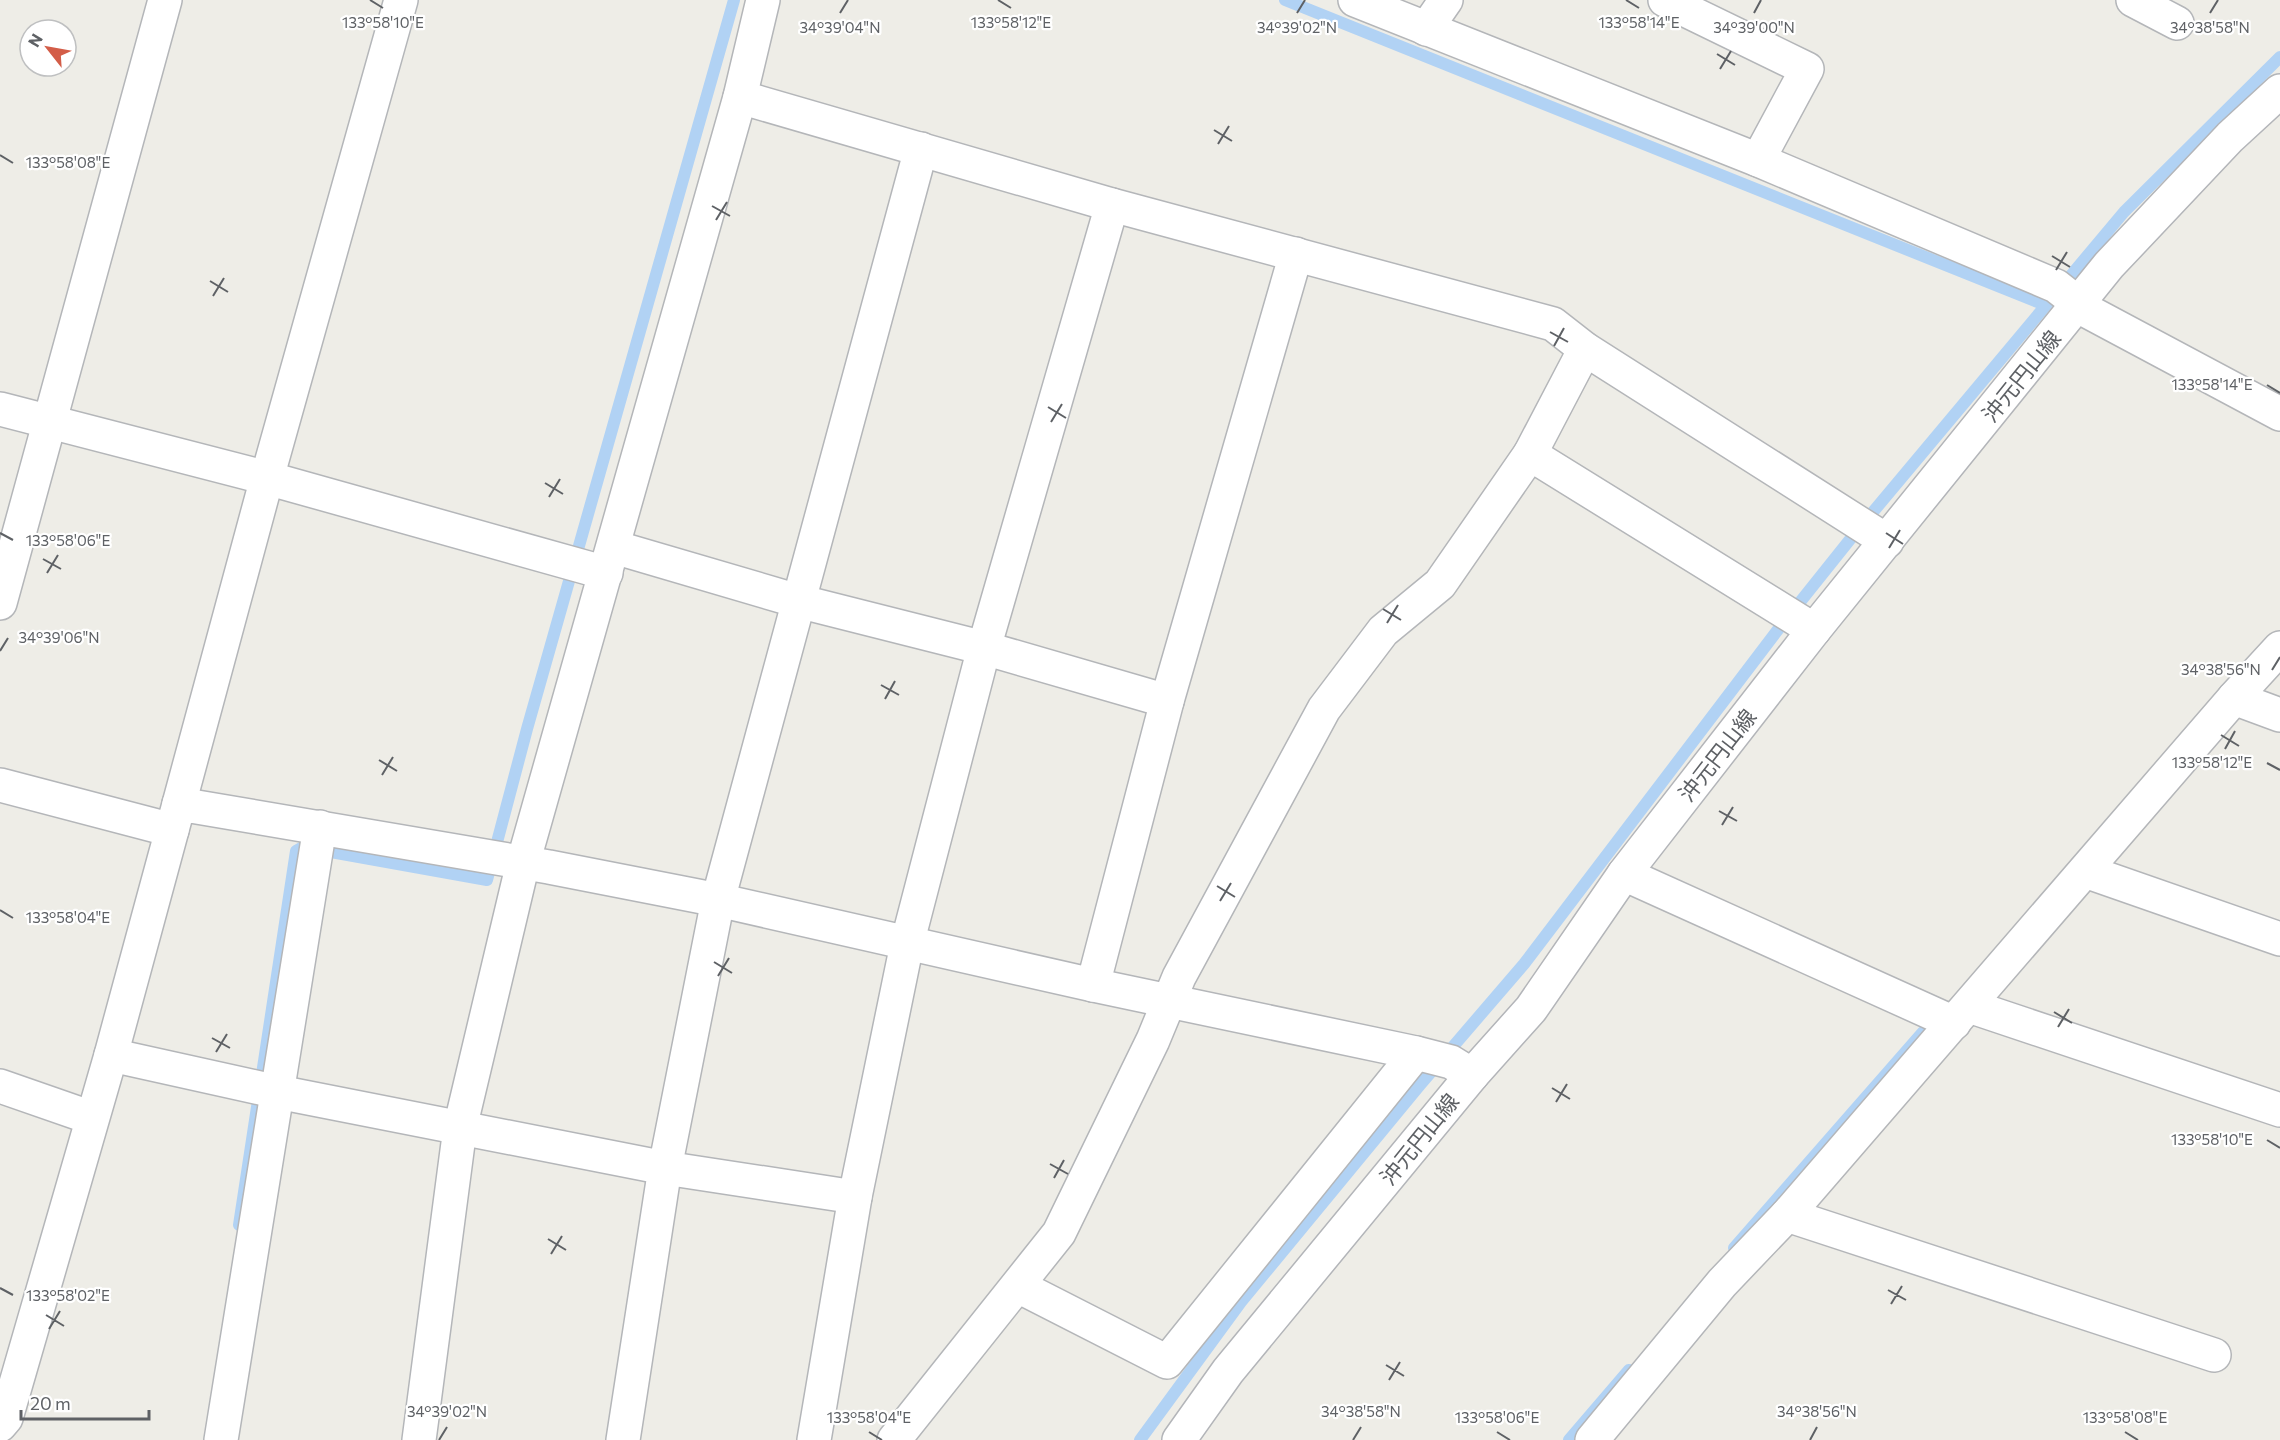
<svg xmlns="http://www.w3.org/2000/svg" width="2280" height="1440" viewBox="0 0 2280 1440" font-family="Commissioner,'Noto Sans JP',sans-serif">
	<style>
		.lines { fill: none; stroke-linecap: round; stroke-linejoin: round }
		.stream { stroke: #b1d2f4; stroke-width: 12 }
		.minor-casing { stroke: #b4b6b9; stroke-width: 36 }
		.secondary-casing { stroke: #b3b5b9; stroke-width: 36 }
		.minor { stroke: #fff; stroke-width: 33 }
		.secondary { stroke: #fff; stroke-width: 33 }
		.ticks { fill: none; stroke: #5e6165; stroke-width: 2 }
		.labels { text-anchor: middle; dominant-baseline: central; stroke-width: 4.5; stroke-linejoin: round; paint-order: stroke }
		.street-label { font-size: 22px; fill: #5e6165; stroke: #fff }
		.ticks-label { font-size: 15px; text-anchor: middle; fill: #5e6165; stroke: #fff; stroke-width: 4.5; stroke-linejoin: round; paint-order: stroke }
	</style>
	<rect width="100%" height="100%" fill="#eeede7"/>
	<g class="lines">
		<g class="stream">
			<path d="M1285,0L2045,305"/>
			<path d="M239,1225L296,851L303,847L487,880L527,729L734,0"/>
			<path d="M1734,1248L1923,1032"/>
			<path d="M1140,1440L1241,1302L1420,1085L1524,964L1780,627L1852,537L2124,212L2280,57"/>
			<path d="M1569,1440L1629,1370"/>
		</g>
		<g class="minor-casing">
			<g id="minor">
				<path d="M1355,0L1758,160L2056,286L2089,312L2280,414"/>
				<path d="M1665,0L1807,69L1758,160"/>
				<path d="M2133,0L2177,23"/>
				<path d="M1426,29L1446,0"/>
				<path d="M740,97L1112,205L1553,324L1585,349L1887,541"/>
				<path d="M0,409L267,478L606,573"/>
				<path d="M1530,454L1814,630"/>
				<path d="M614,547L798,601L984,648L1167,701"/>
				<path d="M0,603L165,0"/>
				<path d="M2234,698L2280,715"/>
				<path d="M0,785L172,830L179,804L549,867L718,900L1093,985L1416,1053L1451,1062L1472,1075"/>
				<path d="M179,804L267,478L401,0"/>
				<path d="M2085,871L2280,939"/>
				<path d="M1624,874L1954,1023"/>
				<path d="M1093,985L1167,701L1296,254"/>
				<path d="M1969,1006L2280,1110"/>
				<path d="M111,1055L278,1092L665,1168L855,1197"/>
				<path d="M0,1086L92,1118"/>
				<path d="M1787,1215L2214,1355"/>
				<path d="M1018,1286L1167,1362L1416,1053"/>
				<path d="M0,1425L6,1418L111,1055L172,830"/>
				<path d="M221,1440L320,827"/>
				<path d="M419,1440L460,1128L523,863L740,97L763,0"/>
				<path d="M623,1440L665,1168L718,900L921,149"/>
				<path d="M814,1440L855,1197L907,944L984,648L1112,205"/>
				<path d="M894,1440L1059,1233L1153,1040L1179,977L1324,709L1383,631L1440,584L1530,454L1585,349"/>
				<path d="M1592,1440L1722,1283L1787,1215L2234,698L2280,648"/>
			</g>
		</g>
		<g class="secondary-casing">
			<path id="secondary" d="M1179,1440L1228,1371L1472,1075L1531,1009L1624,874L1814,630L2109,265L2230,137L2280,91"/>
		</g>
		<use href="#minor" class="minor"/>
		<use href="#secondary" class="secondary"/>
	</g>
	<path class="ticks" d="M370,0L383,8M998,0L1011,8M1626,0L1639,8M840,13L848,0M1297,13L1305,0M1754,13L1761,0M2210,13L2218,0M1717,54L1735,65M1720,69L1731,51M1214,130L1232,141M1218,144L1229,126M0,155L13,163M712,206L730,216M716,220L727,202M2052,256L2070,267M2056,270L2067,252M210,281L228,292M213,296L224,278M1550,332L1568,342M1554,346L1564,328M2267,385L2280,393M1048,407L1066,418M1051,422L1062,404M545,483L563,494M549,497L560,479M0,533L13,540M1886,533L1903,544M1889,548L1900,530M43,559L61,569M47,573L58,555M1383,609L1401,620M1387,623L1398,605M0,651L8,638M2272,670L2280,657M881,685L899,695M885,699L895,681M2221,735L2239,746M2225,749L2235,731M379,760L397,771M2267,763L2280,770M382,775L393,757M1719,811L1737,821M1722,825L1733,807M1217,886L1235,897M1220,901L1231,883M0,910L13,918M714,962L732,973M718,976L729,958M2054,1012L2072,1023M2058,1027L2069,1009M212,1038L230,1048M216,1052L227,1034M1552,1088L1570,1099M1556,1102L1567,1084M2267,1140L2280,1148M1050,1164L1068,1174M1054,1178L1064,1160M548,1239L566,1250M551,1254L562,1236M0,1288L13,1295M1888,1290L1906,1300M1891,1304L1902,1286M46,1315L64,1326M49,1329L60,1311M1386,1365L1404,1376M1389,1380L1400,1362M869,1432L882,1440M1497,1432L1510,1440M2125,1432L2138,1440M439,1440L447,1427M1353,1440L1361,1427M1810,1440L1817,1427"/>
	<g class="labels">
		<g class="street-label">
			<text transform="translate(2021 376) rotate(-51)">沖元円山線</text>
			<text transform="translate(1717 755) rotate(-52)">沖元円山線</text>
			<text transform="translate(1419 1139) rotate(-51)">沖元円山線</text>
		</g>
	</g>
	<g class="ticks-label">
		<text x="383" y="28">133°58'10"E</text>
		<text x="1011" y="28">133°58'12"E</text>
		<text x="1639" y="28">133°58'14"E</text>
		<text x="1754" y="33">34°39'00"N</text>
		<text x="2210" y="33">34°38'58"N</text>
		<text x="840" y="33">34°39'04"N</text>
		<text x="1297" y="33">34°39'02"N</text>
		<text x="68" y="168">133°58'08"E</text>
		<text x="2212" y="390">133°58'14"E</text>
		<text x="68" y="546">133°58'06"E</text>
		<text x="59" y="643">34°39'06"N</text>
		<text x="2221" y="675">34°38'56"N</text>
		<text x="2212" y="768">133°58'12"E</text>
		<text x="68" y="923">133°58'04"E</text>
		<text x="2212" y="1145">133°58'10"E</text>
		<text x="68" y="1301">133°58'02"E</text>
		<text x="447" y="1417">34°39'02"N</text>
		<text x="1361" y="1417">34°38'58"N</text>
		<text x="1817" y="1417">34°38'56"N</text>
		<text x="869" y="1423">133°58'04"E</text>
		<text x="1497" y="1423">133°58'06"E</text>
		<text x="2125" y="1423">133°58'08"E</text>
	</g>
	<g transform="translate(48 48) rotate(301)"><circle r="28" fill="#ffffff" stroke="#bfc0c1" stroke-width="1.5"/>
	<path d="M0-4.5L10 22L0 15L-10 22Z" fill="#d35d48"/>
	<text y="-9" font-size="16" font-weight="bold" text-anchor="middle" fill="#5e6165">N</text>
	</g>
	<path d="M21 1410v9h128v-9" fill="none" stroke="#5e6165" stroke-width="3"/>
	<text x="30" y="1410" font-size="18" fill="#5e6165" stroke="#ffffff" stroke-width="4.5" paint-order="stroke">20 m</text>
</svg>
